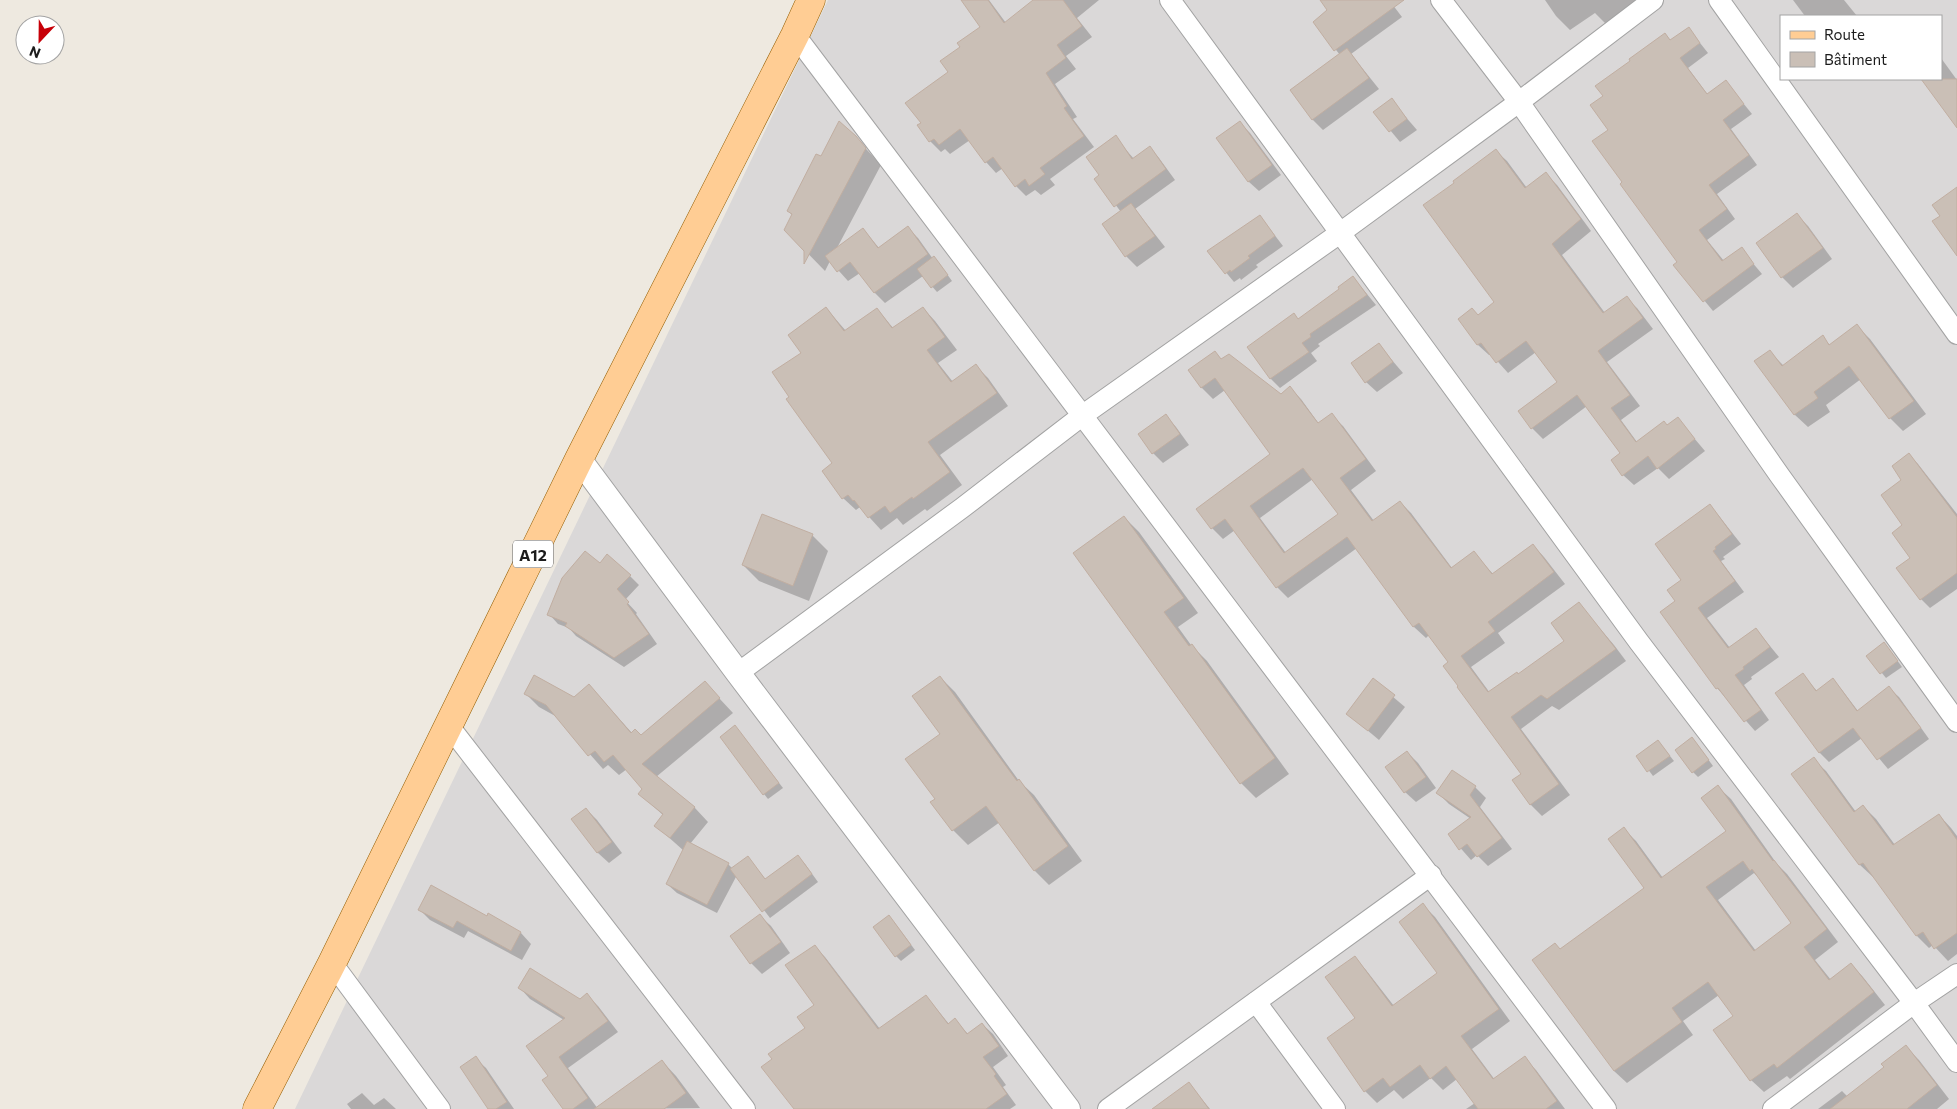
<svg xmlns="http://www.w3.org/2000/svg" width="1957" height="1109" viewBox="0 0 1957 1109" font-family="Commissioner,sans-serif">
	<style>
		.residential { fill: #dad8d8; fill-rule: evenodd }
		.shadow { fill: #0003; fill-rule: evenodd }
		.building { fill: #cabfb6; stroke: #c1aea1; fill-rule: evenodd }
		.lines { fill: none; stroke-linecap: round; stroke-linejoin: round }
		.minor-casing { stroke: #a3a3a3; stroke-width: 22 }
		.tertiary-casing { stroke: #a3a3a3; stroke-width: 26 }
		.primary-casing { stroke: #935d00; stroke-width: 29 }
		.minor { stroke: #fff; stroke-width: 20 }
		.tertiary { stroke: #fff; stroke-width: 24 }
		.primary { stroke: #ffcd94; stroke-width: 28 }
		.labels { text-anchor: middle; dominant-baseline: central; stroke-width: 4; stroke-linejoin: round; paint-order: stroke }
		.shield { fill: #fff; stroke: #606060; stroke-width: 1 }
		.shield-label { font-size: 16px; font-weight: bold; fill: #1c1c1c }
	</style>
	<rect width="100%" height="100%" fill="#eee9e0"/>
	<path class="residential" d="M828,0H1957V1109H295ZM1781,16H1941V79H1781Z"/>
	<g class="shadow">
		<path d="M962,0H989L1006,23L1035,0H1099L1077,18L1092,37L1066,56L1076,69L1055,84L1077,117L1073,119L1094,147L1050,179L1055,185L1041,195L1035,190L1026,196L1016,186L1003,168L996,173L986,162L970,140L950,154L945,149L941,152L930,141L923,123L962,47L982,27Z"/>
		<path d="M1321,0H1389L1402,17L1351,54L1379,89L1323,130L1312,119L1340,55L1314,22L1329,10Z"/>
		<path d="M1545,0H1640L1607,25L1595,13L1570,30L1556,16Z"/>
		<path d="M1793,0H1844L1857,16H1805Z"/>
		<path d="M1689,29L1708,53L1688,68L1708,95L1726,82L1752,114L1731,129L1757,165L1717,194L1735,219L1707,240L1724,261L1741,249L1762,274L1713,311L1675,265L1679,262L1624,182L1610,130L1605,97L1632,61L1665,34L1671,41Z"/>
		<path d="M1941,58L1957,80V126L1922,79H1941Z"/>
		<path d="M1391,100L1417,130L1400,142L1375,112Z"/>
		<path d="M1240,123L1250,133L1281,175L1259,191L1249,182L1218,138Z"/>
		<path d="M855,137L881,165L837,248L863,229L879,248L908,228L918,238L933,259L934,258L939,263L952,281L937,292L923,276L885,303L874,292L860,273L848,281L830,261L825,271L785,230L792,215L788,211L821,158Z"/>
		<path d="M1115,137L1134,159L1150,148L1159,158L1175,180L1135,209L1165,247L1137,267L1126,256L1103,225L1121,212L1096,179L1101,176Z"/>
		<path d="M1496,151L1507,161L1527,188L1546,174L1557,185L1591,231L1562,255L1605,313L1626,298L1637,308L1653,329L1607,362L1640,406L1621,420L1637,442L1668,426L1678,419L1705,451L1669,479L1658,468L1634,485L1623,475L1622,454L1587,406L1543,439L1532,428L1558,382L1536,352L1508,373L1491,354L1489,355L1478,345L1460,319L1479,316L1496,302Z"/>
		<path d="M1797,215L1808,226L1832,259L1793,288L1782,277L1758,244Z"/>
		<path d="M1260,216L1283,246L1256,265L1258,267L1241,280L1240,278L1234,282L1209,252Z"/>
		<path d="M1353,277L1376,305L1318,344L1320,346L1311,353L1317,361L1280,388L1271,379L1249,348L1298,320L1341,289Z"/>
		<path d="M826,308L846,331L877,309L894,329L923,308L935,321L957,350L938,363L953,382L976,366L988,378L1008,406L940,455L962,485L927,511L925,509L903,525L897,518L881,530L860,507L856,510L843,498L834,463L790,398L803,353Z"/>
		<path d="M1857,326L1870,339L1926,414L1903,431L1890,418L1861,379L1826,405L1830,412L1808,427L1795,415L1756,362L1770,352L1784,366L1822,337L1830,345Z"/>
		<path d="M1379,345L1403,373L1377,392L1366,382Z"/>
		<path d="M1215,353L1222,360L1281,396L1290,388L1301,399L1319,424L1331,415L1343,426L1376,471L1351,490L1374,521L1400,502L1411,513L1452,568L1474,553L1494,575L1533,545L1544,557L1565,584L1498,633L1505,643L1471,667L1490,693L1519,675L1566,641L1579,604L1614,645L1626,661L1559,710L1552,706L1521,729L1570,795L1542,816L1531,805L1514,781L1523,774L1449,662L1429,635L1426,638L1414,627L1357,548L1288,598L1277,587L1235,530L1223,539L1212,528L1272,455L1225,390L1213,399L1202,388L1190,371ZM1313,479L1339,514L1286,553L1260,518Z"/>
		<path d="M1166,416L1176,427L1189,445L1163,463L1153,453Z"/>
		<path d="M1909,455L1918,464L1957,514V589L1930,608L1921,599L1904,525L1903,480Z"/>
		<path d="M1710,506L1719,516L1741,544L1723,557L1725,559L1721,561L1744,592L1707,618L1730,648L1756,629L1779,657L1751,677L1752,679L1744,685L1769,720L1755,731L1717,688L1677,601Z"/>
		<path d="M1124,517L1139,532L1198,613L1178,627L1191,645L1207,661L1289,774L1256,798L1241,783L1074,553Z"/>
		<path d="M812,535L828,551L809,601L759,581L743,565Z"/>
		<path d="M600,565L630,576L639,585L625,600L637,613L636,614L657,644L624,667L576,636L569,628L558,624L549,614Z"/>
		<path d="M1889,649L1902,667L1886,678L1868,656Z"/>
		<path d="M1803,675L1817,691L1833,680L1842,690L1858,711L1889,688L1899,697L1929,739L1888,769L1862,738L1829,762L1819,752Z"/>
		<path d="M940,677L955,692L1019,781L1034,795L1082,861L1049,885L1034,870L1000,822L968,845L953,830L932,802L936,799L941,734Z"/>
		<path d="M1373,680L1405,707L1379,740L1348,714Z"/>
		<path d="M705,683L733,713L656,777L695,808L708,822L690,844L728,864L733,869L748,858L766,880L798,857L805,864L818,882L770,918L737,875L717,913L677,893L667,884L684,851L656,826L664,816L640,794L644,789L627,769L619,775L608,765L603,769L557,717L539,707L525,693L574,698L589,685L632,733L641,736Z"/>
		<path d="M740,732L783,788L768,799L764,794Z"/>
		<path d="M1658,741L1674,761L1653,776L1638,756Z"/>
		<path d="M1697,744L1713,766L1698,777L1693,772Z"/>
		<path d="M1407,752L1418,763L1436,788L1416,802L1405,792Z"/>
		<path d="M1813,759L1826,771L1856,812L1863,806L1876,819L1895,845L1939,815L1951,828L1957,836V954L1948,961L1933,945L1929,948L1917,936L1874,876L1873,877L1860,865L1793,774Z"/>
		<path d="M1452,772L1475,787L1486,798L1480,807L1512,849L1488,866L1477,855L1471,860L1449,835L1471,819L1449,804L1438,793Z"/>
		<path d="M1718,787L1731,799L1777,864L1787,874L1838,942L1815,960L1831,980L1851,964L1863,977L1885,1005L1790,1079L1787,1076L1764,1092L1751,1080L1735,1016L1719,995L1683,1021L1693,1035L1627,1083L1614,1071L1561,950L1646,888L1624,829L1636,841L1663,878L1727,831ZM1754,873L1762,881L1793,923L1756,951L1718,900Z"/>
		<path d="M586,809L597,820L622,853L609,863L598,853L573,819Z"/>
		<path d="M1423,905L1435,917L1510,1021L1472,1049L1495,1080L1524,1058L1536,1070L1565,1109H1466L1475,1103L1457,1079L1443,1090L1431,1078L1403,1099L1394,1090L1377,1103L1365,1091L1357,1018L1354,957L1366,970L1394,1006L1439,974Z"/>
		<path d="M420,910L488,917L489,915L521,933L531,944L522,960L468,931L464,938L430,920Z"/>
		<path d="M760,916L771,926L790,953L762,974L751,963L732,937Z"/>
		<path d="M894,922L915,950L901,961L896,956Z"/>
		<path d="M814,946L825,957L880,1029L926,996L949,1024L955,1020L968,1034L982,1024L993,1034L1008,1056L993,1067L1006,1085L1003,1087L1016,1105L1010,1109H795L774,1059L807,1028L816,1005Z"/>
		<path d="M520,988L580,1000L587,995L598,1006L618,1032L568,1068L598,1109H565L550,1076L564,1020L530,999Z"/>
		<path d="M1906,1047L1919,1060L1949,1099L1937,1109H1818L1842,1091L1848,1097L1885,1067Z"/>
		<path d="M475,1058L486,1068L514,1109H490Z"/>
		<path d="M662,1061L676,1076L700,1108L608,1109Z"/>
		<path d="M1189,1084L1210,1109H1153Z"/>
		<path d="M362,1093L374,1105L384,1098L396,1109H351L347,1104Z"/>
	</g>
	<g class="building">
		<path d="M961,0H988L1004,23L1033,0H1063L1082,26L1057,45L1066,58L1046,73L1067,106L1064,108L1084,136L1040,168L1045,174L1029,186L1025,179L1015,187L993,157L985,163L960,129L939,145L934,139L929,142L917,125L921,123L905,103L948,72L940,61L960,47L957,43L980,27Z"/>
		<path d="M1320,0H1404L1334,51L1313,22L1327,10Z"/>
		<path d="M1689,27L1700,43L1680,58L1707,94L1726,80L1744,104L1723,120L1749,155L1709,185L1727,209L1699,230L1722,261L1742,247L1754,264L1703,302L1673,265L1677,262L1620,184L1622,182L1592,141L1608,130L1590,105L1603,96L1595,86L1630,61L1629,59L1665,33L1670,40Z"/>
		<path d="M1347,48L1369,78L1312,120L1290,90Z"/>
		<path d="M1921,79H1957V128Z"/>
		<path d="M1392,98L1407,119L1389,132L1373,112Z"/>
		<path d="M839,121L856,136L866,148L804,264V251L784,230L792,214L787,211L816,154L821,156Z"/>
		<path d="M1240,121L1272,165L1248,182L1216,138Z"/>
		<path d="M1116,135L1132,159L1150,146L1166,169L1114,207L1094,179L1099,175L1086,157Z"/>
		<path d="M1496,149L1525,188L1546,172L1581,219L1552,244L1603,313L1627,296L1643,318L1598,351L1630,395L1611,408L1636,442L1664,421L1667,425L1678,417L1695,439L1657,469L1648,456L1622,476L1611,460L1620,453L1577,395L1531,429L1518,411L1557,382L1526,341L1496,363L1481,343L1477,345L1458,319L1472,308L1478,315L1494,302L1423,205L1454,183L1453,181Z"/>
		<path d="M1957,187V256L1932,221L1940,216L1932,205Z"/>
		<path d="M1131,203L1155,236L1125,257L1102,224Z"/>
		<path d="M1797,213L1823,248L1781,278L1756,243Z"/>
		<path d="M1260,215L1275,236L1248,256L1250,258L1231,272L1230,270L1225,274L1207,251Z"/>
		<path d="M908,226L928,254L874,293L850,262L837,272L825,256L863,228L878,248Z"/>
		<path d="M934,256L948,275L931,288L917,269Z"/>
		<path d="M1353,276L1367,295L1310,334L1311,337L1302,343L1309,352L1270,379L1247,347L1294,313L1298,319L1339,289L1338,287Z"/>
		<path d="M826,307L844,331L877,308L892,328L923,307L945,337L927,350L951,382L976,364L997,393L928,442L950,472L913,499L912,497L890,513L885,506L868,518L854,500L853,501L848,495L842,499L822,471L832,463L786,399L789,397L772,372L801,353L788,335Z"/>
		<path d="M1857,324L1914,401L1889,419L1849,366L1814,392L1818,398L1794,415L1754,361L1770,350L1782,366L1823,335L1829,345Z"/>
		<path d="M1379,343L1393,362L1365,383L1351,363Z"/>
		<path d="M1215,351L1221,359L1229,354L1281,394L1290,386L1318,423L1332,413L1366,459L1340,478L1372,521L1400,501L1451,568L1474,551L1492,574L1533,544L1554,572L1488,622L1495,631L1461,656L1488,692L1517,672L1518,674L1564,641L1551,623L1579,602L1616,649L1547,699L1541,695L1511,717L1559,784L1530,805L1512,780L1521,774L1457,687L1458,686L1443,666L1448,662L1419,623L1413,627L1347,537L1276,588L1225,519L1211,529L1196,509L1270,454L1215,378L1201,388L1188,370ZM1303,468L1338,514L1284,553L1250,506Z"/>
		<path d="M1166,414L1180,434L1152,454L1138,434Z"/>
		<path d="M1909,453L1957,517V573L1920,600L1896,568L1910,558L1892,533L1902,525L1881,495L1901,480L1892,466Z"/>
		<path d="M1710,504L1732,534L1715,547L1716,549L1713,551L1735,581L1698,608L1728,648L1756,628L1770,647L1743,667L1744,669L1735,675L1761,710L1744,722L1718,688L1716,689L1660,612L1675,601L1667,590L1681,580L1655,544Z"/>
		<path d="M762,514L813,534L793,586L742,565Z"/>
		<path d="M1124,516L1184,598L1164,612L1189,646L1192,644L1275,758L1240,784L1073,553Z"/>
		<path d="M585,551L600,563L607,554L631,575L617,589L629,602L627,604L649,634L614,658L565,626L567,623L547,615L562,578Z"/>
		<path d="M1884,642L1898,661L1880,674L1866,656Z"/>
		<path d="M1803,673L1816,691L1833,678L1857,711L1889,686L1921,728L1877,760L1853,728L1819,753L1775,693Z"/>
		<path d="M534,675L574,697L589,684L631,733L635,729L641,735L705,681L720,698L642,764L695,807L670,838L654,826L663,814L638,794L642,789L613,755L604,762L595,751L588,756L546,705L524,694Z"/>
		<path d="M940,676L1017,781L1019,779L1068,846L1034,871L986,806L952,831L930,802L935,799L905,759L940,734L912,696Z"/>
		<path d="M1373,678L1395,695L1368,731L1346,714Z"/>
		<path d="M735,725L779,783L763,795L720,737Z"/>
		<path d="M1692,737L1709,760L1692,773L1675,750Z"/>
		<path d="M1658,740L1670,756L1647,772L1636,756Z"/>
		<path d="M1407,751L1426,777L1404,793L1385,767Z"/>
		<path d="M1814,757L1854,812L1863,805L1893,845L1939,814L1957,840V933L1934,949L1923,932L1916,936L1863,863L1859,865L1791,774Z"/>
		<path d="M1452,770L1476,786L1470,795L1502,838L1477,857L1467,844L1459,850L1448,834L1471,817L1436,793Z"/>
		<path d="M1718,785L1773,861L1774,860L1827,929L1804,947L1829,980L1851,963L1874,992L1777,1068L1774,1064L1750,1081L1713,1030L1733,1016L1708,982L1672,1008L1682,1022L1614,1071L1532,960L1555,943L1560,949L1644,888L1608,839L1624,827L1661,878L1726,831L1701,798ZM1743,861L1750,871L1752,869L1791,923L1754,951L1706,887Z"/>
		<path d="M586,808L612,842L597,853L571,819Z"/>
		<path d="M687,841L729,863L707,905L666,884Z"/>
		<path d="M798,855L812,874L762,912L730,869L748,856L765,879Z"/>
		<path d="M431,885L487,916L488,913L521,932L511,951L457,921L453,928L418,910Z"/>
		<path d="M1423,903L1499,1009L1461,1036L1493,1079L1525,1056L1557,1101L1546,1109H1478L1446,1066L1430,1079L1420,1065L1390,1087L1383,1078L1364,1092L1327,1038L1355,1018L1325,977L1355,956L1392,1006L1437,973L1399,922Z"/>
		<path d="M760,914L781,942L750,964L730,936Z"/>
		<path d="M889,915L911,945L895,957L873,927Z"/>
		<path d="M815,945L878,1029L926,995L948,1024L955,1018L967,1034L982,1023L999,1046L983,1057L996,1074L994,1076L1007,1094L986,1109H794L761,1067L772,1059L768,1054L805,1028L797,1017L814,1005L785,965Z"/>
		<path d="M530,968L580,999L587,993L608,1021L559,1057L588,1098L573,1109H563L542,1080L548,1076L526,1046L565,1018L518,988Z"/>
		<path d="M1906,1045L1937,1085L1907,1109H1830L1884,1067L1881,1064Z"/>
		<path d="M476,1056L507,1102L496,1109H488L460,1067Z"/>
		<path d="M662,1060L686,1093L664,1109H594Z"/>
		<path d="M1189,1082L1209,1109H1152Z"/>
	</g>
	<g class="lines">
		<g class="minor-casing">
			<g id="minor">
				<path d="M1170,0L1639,642L1914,1003L1957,1062"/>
				<path d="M1441,0L1519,102L1780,476L1957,722"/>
				<path d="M1719,0L1957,334"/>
				<path d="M795,35L1606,1109"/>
				<path d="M738,673L962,508L1083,415L1340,233L1519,102L1653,0"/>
				<path d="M449,726L745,1109"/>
				<path d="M332,963L440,1109"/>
				<path d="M1256,1002L1335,1109"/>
				<path d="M1108,1109L1431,875"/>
				<path d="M1773,1109L1914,1003L1957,974"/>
			</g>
		</g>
		<g class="tertiary-casing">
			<path id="tertiary" d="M579,459L738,673L1068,1109"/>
		</g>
		<g class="primary-casing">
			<path id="primary" d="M257,1109L332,963L579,459L795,35L811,0"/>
		</g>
		<use href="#minor" class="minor"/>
		<use href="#tertiary" class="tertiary"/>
		<use href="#primary" class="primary"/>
	</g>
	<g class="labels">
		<rect class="shield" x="513" y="540.5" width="40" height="27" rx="4"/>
		<g class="shield-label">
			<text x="533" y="554">A12</text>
		</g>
	</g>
	<rect x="1780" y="15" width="162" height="65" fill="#ffffff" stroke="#a4a4a4"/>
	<rect x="1790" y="31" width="25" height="8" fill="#ffcd94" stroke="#a4a4a4"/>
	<text x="1824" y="40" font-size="15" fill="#1c1c1c">Route</text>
	<rect x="1790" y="52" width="25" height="15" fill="#cabfb6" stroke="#a4a4a4"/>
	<text x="1824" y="65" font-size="15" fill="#1c1c1c">Bâtiment</text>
	<g transform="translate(40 40) rotate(202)"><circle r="24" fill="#ffffff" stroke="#a4a4a4"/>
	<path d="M0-4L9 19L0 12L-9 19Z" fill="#c70008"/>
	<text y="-8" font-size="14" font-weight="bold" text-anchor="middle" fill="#1c1c1c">N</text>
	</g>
</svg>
